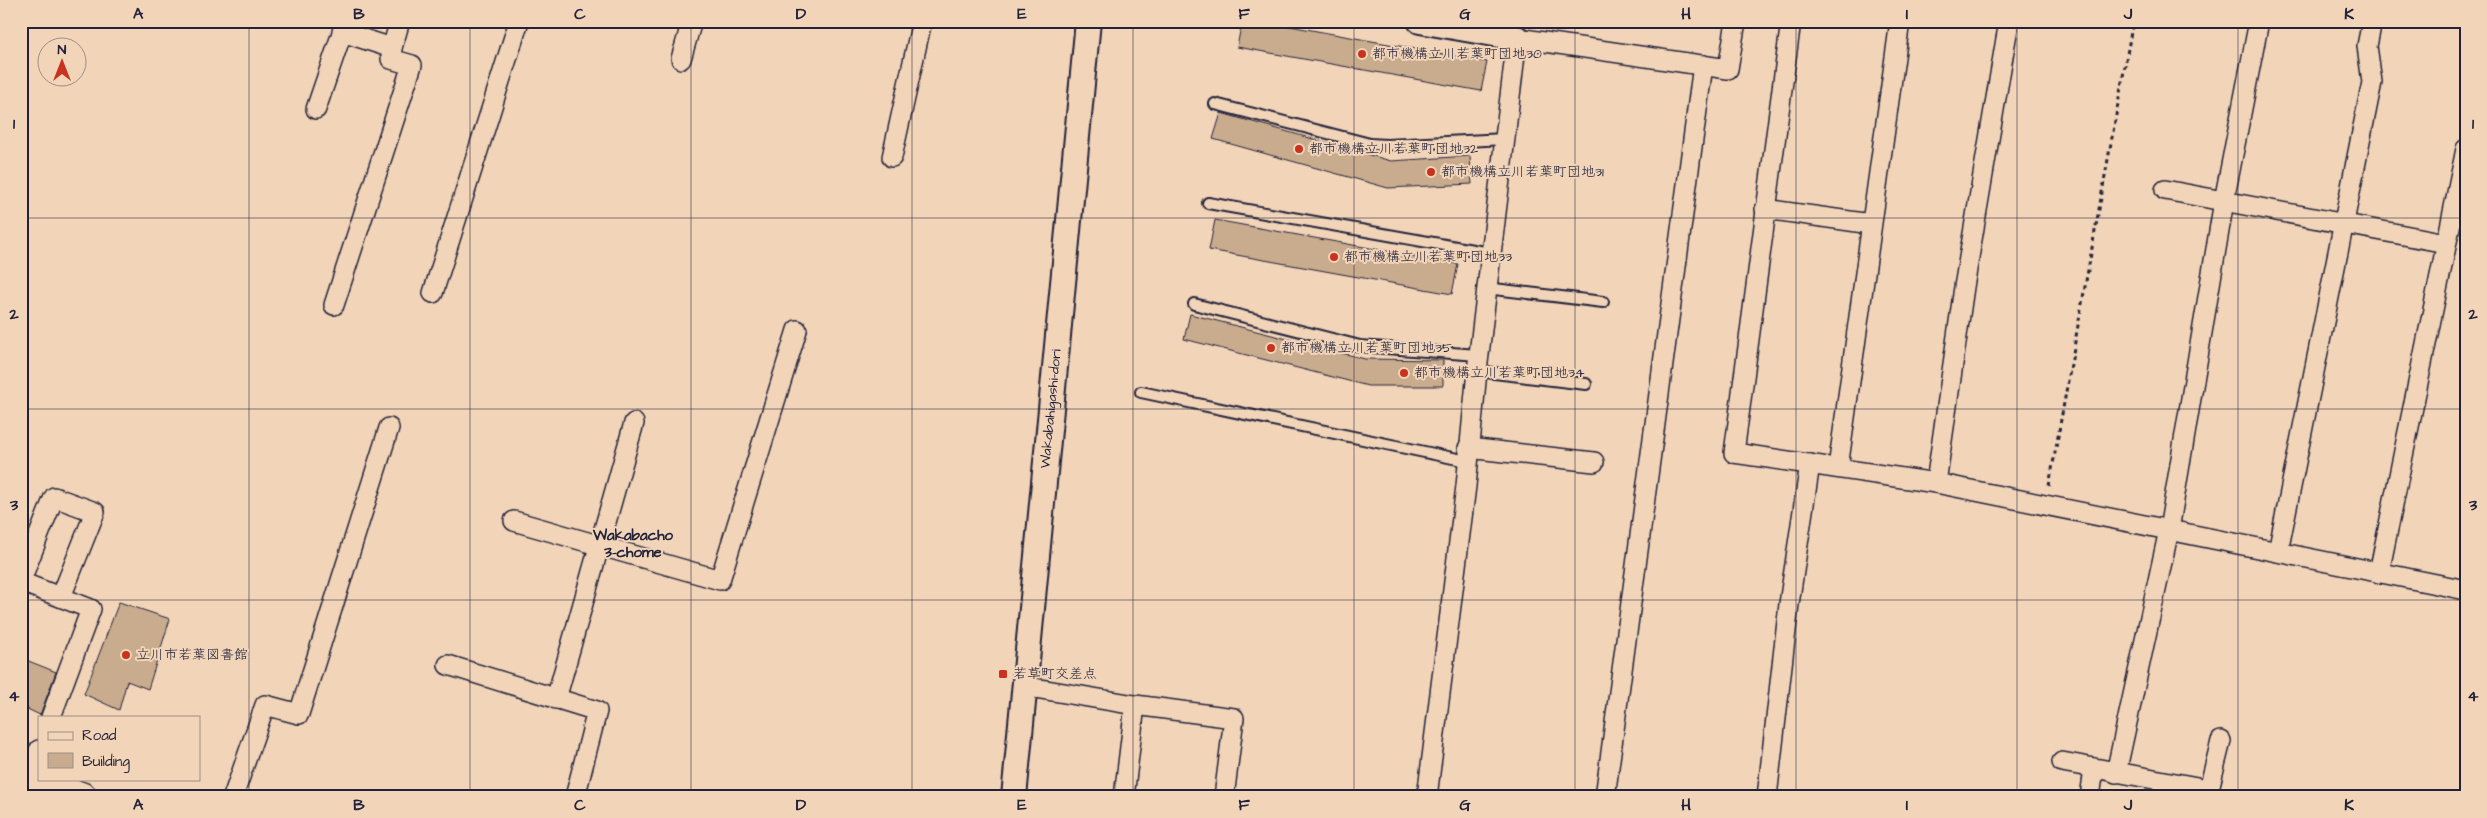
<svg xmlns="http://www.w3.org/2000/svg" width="2487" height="818" viewBox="0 0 2487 818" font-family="'Architects Daughter','Klee One',sans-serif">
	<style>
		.building { fill: #c9ac8e; stroke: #22223b }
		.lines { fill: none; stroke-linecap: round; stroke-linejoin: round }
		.service-casing { stroke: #22223b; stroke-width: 14 }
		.minor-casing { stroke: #22223b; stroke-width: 22 }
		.tertiary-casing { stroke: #22223b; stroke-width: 28 }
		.primary-casing { stroke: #22223b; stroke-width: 31 }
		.path { stroke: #22223b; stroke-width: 3; stroke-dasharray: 4 4; stroke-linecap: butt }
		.service { stroke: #f2d5b8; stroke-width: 10 }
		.minor { stroke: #f2d5b8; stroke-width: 19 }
		.tertiary { stroke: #f2d5b8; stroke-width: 24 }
		.primary { stroke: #f2d5b8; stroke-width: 28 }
		.grid { fill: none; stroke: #22223b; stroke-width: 1; stroke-opacity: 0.55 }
		.poi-dot { fill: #c8321e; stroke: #f2d5b8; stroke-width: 2 }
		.labels { text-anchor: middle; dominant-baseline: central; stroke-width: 4; stroke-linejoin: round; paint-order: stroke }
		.poi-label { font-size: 14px; fill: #22223b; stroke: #f2d5b8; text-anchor: start }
		.street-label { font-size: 14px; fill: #22223b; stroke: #f2d5b8 }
		.neighbourhood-label { font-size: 15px; font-weight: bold; fill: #22223b; stroke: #f2d5b8 }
		.neatline { fill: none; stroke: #22223b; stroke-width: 2 }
		.grid-label { font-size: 16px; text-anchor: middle; font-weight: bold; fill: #22223b }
	</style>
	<rect width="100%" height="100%" fill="#f2d5b8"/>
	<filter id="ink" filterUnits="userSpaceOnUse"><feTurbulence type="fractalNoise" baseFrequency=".02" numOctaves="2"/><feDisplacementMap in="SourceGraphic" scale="10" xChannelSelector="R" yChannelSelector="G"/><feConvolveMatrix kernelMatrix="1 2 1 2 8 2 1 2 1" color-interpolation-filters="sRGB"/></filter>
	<g filter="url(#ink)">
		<g class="building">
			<path d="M1242,21H1262L1487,62L1481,91L1237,47Z"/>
			<path d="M1221,113L1391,161L1470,156L1472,184L1388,188L1213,139Z"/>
			<path d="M1215,220L1458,264L1452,294L1209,250Z"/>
			<path d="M1190,314L1365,359L1443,360V386H1368L1184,339Z"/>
			<path d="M119,602L170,619L148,689L127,681L119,710L84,694Z"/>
			<path d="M21,658L56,672L40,715L21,706Z"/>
		</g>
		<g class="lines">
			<g class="service-casing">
				<g id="service">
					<path d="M1215,104L1370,144L1387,145L1505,139"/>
					<path d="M1208,203L1490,253"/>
					<path d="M1486,288L1603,302"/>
					<path d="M1194,304L1360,346L1478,355"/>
					<path d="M1477,371L1586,384"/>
					<path d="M1141,392L1467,461"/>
				</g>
			</g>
			<g class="minor-casing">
				<g id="minor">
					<path d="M1791,21L1734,453L1936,483L2466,590"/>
					<path d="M342,32L392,48"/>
					<path d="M681,59L692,21"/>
					<path d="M316,109L346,21"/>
					<path d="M892,157L922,21"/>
					<path d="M2165,190L2446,243"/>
					<path d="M1765,209L1871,224"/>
					<path d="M433,293L519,21"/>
					<path d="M334,305L412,65L391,59L392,48L400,21"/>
					<path d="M1468,448L1594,462"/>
					<path d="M1838,468L1900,21"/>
					<path d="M1936,483L1964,287L2009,21"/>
					<path d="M514,521L720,580L797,330"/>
					<path d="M2278,552L2372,82L2367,46L2372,21"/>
					<path d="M2379,573L2466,149"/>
					<path d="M21,580L54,497L95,512L61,597"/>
					<path d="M21,582L91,609L51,717"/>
					<path d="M448,665L597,711L575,797"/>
					<path d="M1023,686L1135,705L1234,718L1224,797"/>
					<path d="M556,699L634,423"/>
					<path d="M2062,762L2208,789"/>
					<path d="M2116,773L2169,530L2224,201L2259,21"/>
					<path d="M29,777L39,750"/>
					<path d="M233,797L265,705L299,714L389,428"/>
					<path d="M1124,797L1135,705"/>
					<path d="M1427,797L1466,486L1477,371L1517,38L1728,69L1736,21"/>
					<path d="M1605,797L1703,65"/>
					<path d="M1767,797L1789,604L1810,464"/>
					<path d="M2090,797L2094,769"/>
					<path d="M2207,797L2221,741"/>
				</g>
			</g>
			<g class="tertiary-casing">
				<g id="tertiary">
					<path d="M1420,21L1517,38"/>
					<path id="s1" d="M1014,797L1088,21"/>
				</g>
			</g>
			<g class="primary-casing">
				<path id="primary" d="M21,774L83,797"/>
			</g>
			<path class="path" d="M2049,486L2133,21"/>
			<use href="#service" class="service"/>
			<use href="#minor" class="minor"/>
			<use href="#tertiary" class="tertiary"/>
			<use href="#primary" class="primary"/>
		</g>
	</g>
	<path class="grid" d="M249,21V797M470,21V797M691,21V797M912,21V797M1133,21V797M1354,21V797M1575,21V797M1796,21V797M2017,21V797M2238,21V797M21,218H2466M21,409H2466M21,600H2466"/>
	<g class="poi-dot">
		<circle cx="1362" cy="54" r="5"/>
		<circle cx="1299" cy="149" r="5"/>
		<circle cx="1431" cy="172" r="5"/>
		<circle cx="1334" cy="257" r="5"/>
		<circle cx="1271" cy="348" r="5"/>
		<circle cx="1404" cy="373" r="5"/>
		<circle cx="126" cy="655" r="5"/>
		<rect x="998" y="669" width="10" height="10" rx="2.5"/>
	</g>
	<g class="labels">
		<g class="poi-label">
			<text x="1372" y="54">都市機構立川若葉町団地30</text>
			<text x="1309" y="149">都市機構立川若葉町団地32</text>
			<text x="1441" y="172">都市機構立川若葉町団地31</text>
			<text x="1344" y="257">都市機構立川若葉町団地33</text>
			<text x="1281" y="348">都市機構立川若葉町団地35</text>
			<text x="1414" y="373">都市機構立川若葉町団地34</text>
			<text x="136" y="655">立川市若葉図書館</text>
			<text x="1013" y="674">若草町交差点</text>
		</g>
		<g class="street-label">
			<text stroke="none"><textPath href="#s1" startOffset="390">Wakabahigashi-dori</textPath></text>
		</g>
		<g class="neighbourhood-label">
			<text x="633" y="535">Wakabacho<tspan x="633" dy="17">3-chome</tspan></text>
		</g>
	</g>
	<rect width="2487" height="818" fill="none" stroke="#f2d5b8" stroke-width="55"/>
	<rect x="38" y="716" width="162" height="65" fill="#f2d5b8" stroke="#9f8d86"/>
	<rect x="48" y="732" width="25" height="8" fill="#f2d5b8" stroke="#9f8d86"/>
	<text x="82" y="740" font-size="15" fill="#22223b">Road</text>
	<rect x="48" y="753" width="25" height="15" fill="#c9ac8e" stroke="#9f8d86"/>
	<text x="82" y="766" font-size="15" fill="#22223b">Building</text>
	<g transform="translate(62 62)"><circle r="24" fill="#f2d5b8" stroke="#9f8d86"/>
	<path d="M0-4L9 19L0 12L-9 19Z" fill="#c8321e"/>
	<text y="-8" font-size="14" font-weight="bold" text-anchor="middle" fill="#22223b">N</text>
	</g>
	<rect x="28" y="28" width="2432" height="762" class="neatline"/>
	<g class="grid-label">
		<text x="138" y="19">A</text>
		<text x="359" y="19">B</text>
		<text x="580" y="19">C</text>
		<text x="801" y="19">D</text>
		<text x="1022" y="19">E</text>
		<text x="1244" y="19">F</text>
		<text x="1465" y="19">G</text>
		<text x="1686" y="19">H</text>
		<text x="1907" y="19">I</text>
		<text x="2128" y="19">J</text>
		<text x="2349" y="19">K</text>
		<text x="14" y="129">1</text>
		<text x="2473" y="129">1</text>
		<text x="14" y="319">2</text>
		<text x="2473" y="319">2</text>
		<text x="14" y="510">3</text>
		<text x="2473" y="510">3</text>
		<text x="14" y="701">4</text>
		<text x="2473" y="701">4</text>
		<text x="138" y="810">A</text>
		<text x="359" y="810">B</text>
		<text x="580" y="810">C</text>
		<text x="801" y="810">D</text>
		<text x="1022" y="810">E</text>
		<text x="1244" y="810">F</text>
		<text x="1465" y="810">G</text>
		<text x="1686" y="810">H</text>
		<text x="1907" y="810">I</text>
		<text x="2128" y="810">J</text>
		<text x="2349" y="810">K</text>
	</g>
</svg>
